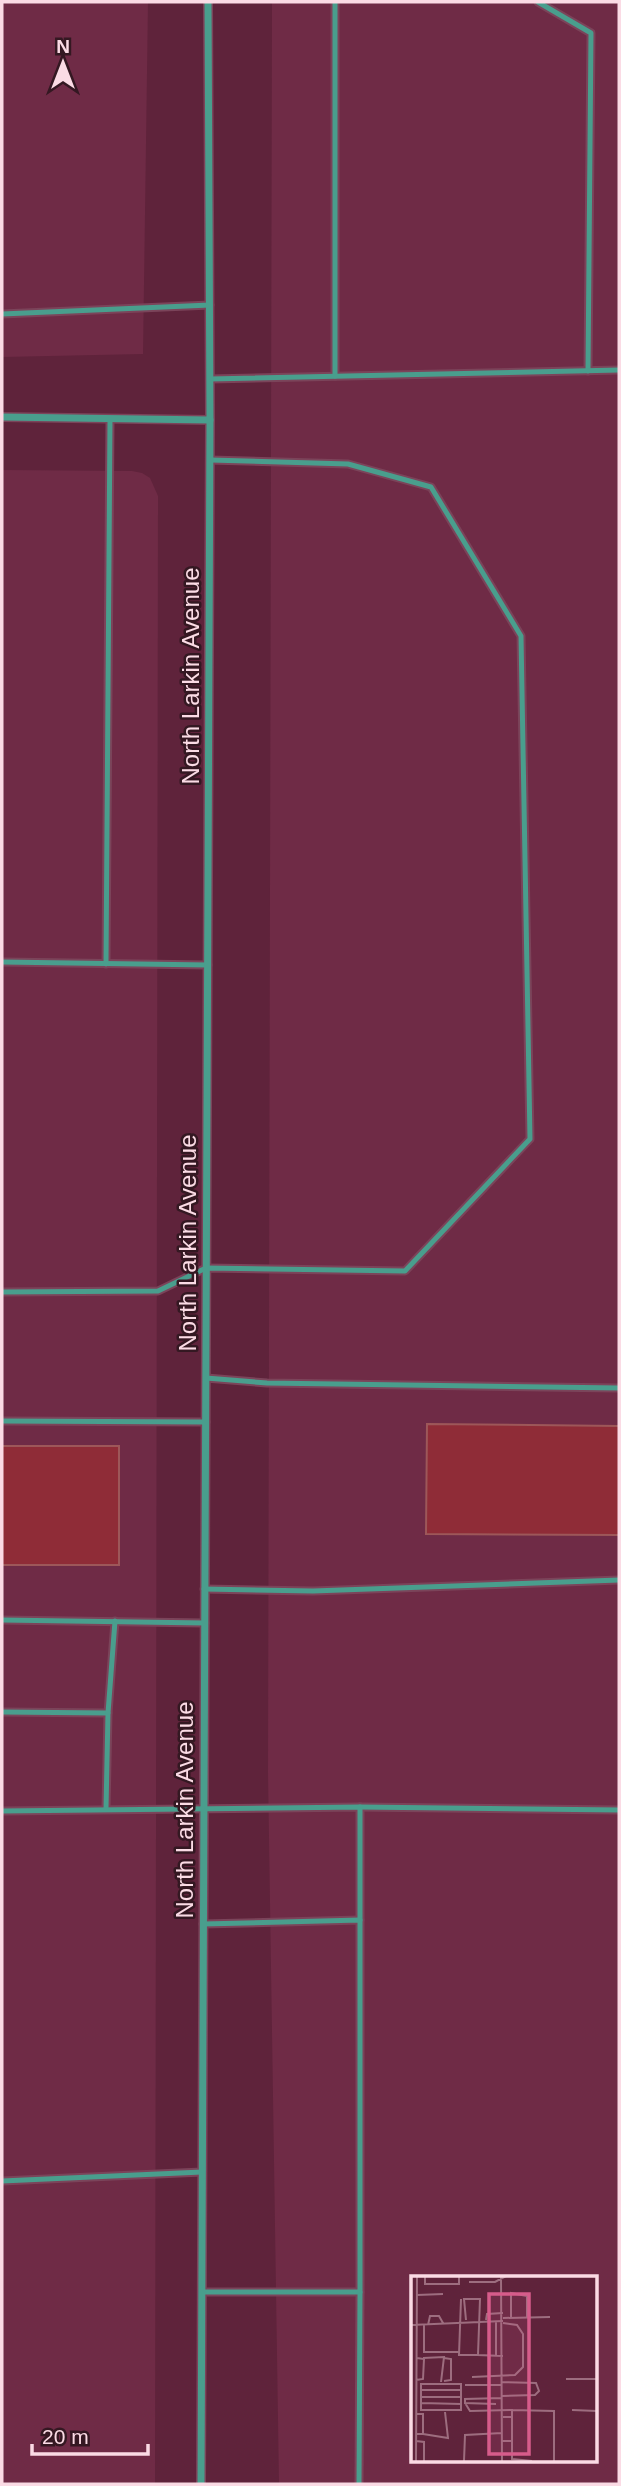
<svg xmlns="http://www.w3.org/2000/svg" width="621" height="2486" viewBox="0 0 621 2486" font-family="Arial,sans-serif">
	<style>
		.built { fill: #6f2b46; fill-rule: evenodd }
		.building { fill: #8f2c37; stroke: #9d5759; stroke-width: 2 }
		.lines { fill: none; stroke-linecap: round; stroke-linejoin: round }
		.lane-casing { stroke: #7b445a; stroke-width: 9 }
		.street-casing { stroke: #7b445a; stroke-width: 10 }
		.lane { stroke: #499e8d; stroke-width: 5 }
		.street { stroke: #499e8d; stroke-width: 7 }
		.labels { text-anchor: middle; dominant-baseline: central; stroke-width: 5; stroke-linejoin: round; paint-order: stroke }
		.street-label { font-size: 24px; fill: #fbdbe5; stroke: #341822 }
		.inset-road { fill: none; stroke: #9d6d7f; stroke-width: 2 }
		.view { fill: #d65c8b; fill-opacity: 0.15; stroke: #d65c8b; stroke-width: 3.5 }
		.inset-edge { fill: none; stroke: #fbdbe5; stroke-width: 3.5 }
	</style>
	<rect width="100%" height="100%" fill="#5f233b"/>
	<g class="built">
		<path d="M2,2H148L143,354L2,357Z"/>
		<path d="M272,2H619V2484H279L268,1773ZM413,2278H595V2460H413Z"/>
		<path d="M2,470L132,471L142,473L150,478L158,496L155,2484H2Z"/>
	</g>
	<g class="building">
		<path d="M427,1424L619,1426V1535L426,1534Z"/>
		<rect x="2" y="1446" width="117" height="119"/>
	</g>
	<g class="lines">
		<g class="lane-casing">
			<g id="lane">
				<path d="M335,2V376"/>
				<path d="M538,2L591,33L588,371"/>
				<path d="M2,314L210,305"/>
				<path d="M210,379L619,370"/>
				<path d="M2,962L208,965"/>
				<path d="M106,964L110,420"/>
				<path d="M2,1292L158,1291L206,1268L405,1271L530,1139L521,636L431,487L348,464L210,460"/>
				<path d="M206,1378L267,1383L619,1388"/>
				<path d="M2,1421L206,1422"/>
				<path d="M204,1589L313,1591L619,1580"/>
				<path d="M2,1620L205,1623"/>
				<path d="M2,1712L108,1713"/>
				<path d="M360,1807L619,1810"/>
				<path d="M106,1809L108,1713L115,1621"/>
				<path d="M2,1811L360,1807V1920"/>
				<path d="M2,2181L202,2172"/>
				<path d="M202,2292H360V1920L203,1924"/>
				<path d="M359,2484L360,2292"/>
			</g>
		</g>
		<g class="street-casing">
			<g id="street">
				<path d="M2,417L210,420"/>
				<path d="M201,2484L210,420L208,2"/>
			</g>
		</g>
		<use href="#lane" class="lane"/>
		<use href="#street" class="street"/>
	</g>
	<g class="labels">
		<g class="street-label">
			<text transform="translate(190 676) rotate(-90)">North Larkin Avenue</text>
			<text transform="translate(187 1243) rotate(-90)">North Larkin Avenue</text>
			<text transform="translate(184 1810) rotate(-90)">North Larkin Avenue</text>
		</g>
	</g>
	<g transform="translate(411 2276)">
		<rect width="186" height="186" fill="#5f233b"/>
		<path class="inset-road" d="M14,0V8H48V0M90,0L91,185M58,6H84L95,0M6,19L32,18M50,23L48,79H67M92,42L139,41M100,42V17L116,20V41M55,44L53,23H69L67,79L92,80M75,44L76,38L92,37M0,49L92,45M13,49V76H48M17,49L19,40H28L32,47M85,80V45M12,82L33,81L30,106M33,82L40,83V104L33,105M61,101L104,99L112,91V58L106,49L92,47M155,103H186M5,104L12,103L13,83L6,82M10,108H50V134H10ZM54,109H91M11,114H50M91,120L124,119L128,115L125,107L91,106M10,121H50M10,127L50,128M54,127L59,135L101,134V141M85,128L54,127V123L91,122M101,134L143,135V185M161,134L186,135M5,158H12V138H5M12,158L37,162L34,136M5,165L13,166V185M91,165H101V141H92M101,165V183L121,185M5,185L6,0M53,185L54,159L91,157"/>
		<path class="view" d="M78,18H118V178H78Z"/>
		<rect width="186" height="186" class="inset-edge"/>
	</g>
	<rect width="621" height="2486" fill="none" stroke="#fbdbe5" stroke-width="7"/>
	<g transform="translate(63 63)" stroke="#341822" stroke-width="5" paint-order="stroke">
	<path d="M0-5L12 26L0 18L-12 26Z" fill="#fbdbe5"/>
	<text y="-10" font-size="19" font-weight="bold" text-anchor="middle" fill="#fbdbe5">N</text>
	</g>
	<path d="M32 2444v10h116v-10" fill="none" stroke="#fbdbe5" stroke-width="3.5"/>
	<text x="42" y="2444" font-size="21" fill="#fbdbe5" stroke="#341822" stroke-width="5" paint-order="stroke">20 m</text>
</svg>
